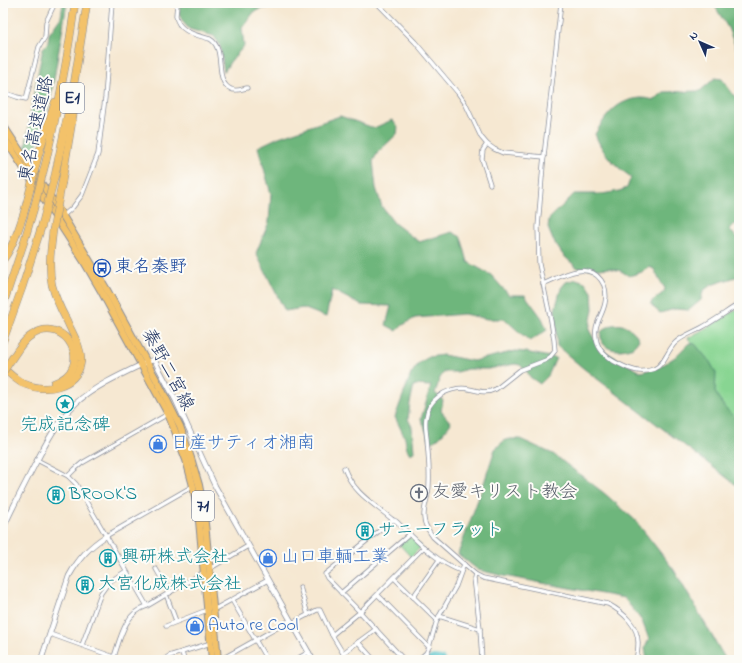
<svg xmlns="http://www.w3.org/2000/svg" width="742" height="663" viewBox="0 0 742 663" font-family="'Indie Flower','Klee One',sans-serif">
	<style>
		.green { fill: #88d592; stroke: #528278 }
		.forest { fill: #6eb67c; stroke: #44726d }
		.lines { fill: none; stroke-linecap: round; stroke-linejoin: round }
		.river { stroke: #55c3ca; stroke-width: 8 }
		.minor-casing { stroke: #888c98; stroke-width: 5 }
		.tertiary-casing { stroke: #888c98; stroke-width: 6 }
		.primary-casing { stroke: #888c98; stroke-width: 8 }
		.motorway-casing { stroke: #888c98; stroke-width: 8 }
		.minor { stroke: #fff; stroke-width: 3.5 }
		.tertiary { stroke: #fff; stroke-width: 4.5 }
		.primary { stroke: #f3c26a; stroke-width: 6 }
		.motorway { stroke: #f3c26a; stroke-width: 7 }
		.motorway-bridge-casing { stroke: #888c98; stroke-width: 8; stroke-linecap: butt }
		.motorway-bridge { stroke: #f3c26a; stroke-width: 7 }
		.labels { text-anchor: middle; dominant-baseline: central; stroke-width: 4; stroke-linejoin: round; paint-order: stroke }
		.shield { fill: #fdfcf7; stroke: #5f6c8c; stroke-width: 1 }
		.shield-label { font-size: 17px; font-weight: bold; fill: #1b2f5e }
		.street-label { font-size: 18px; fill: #1b2f5e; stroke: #fdfcf7 }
		.transit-label { font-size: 18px; fill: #164399; stroke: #fdfcf7; text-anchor: start }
		.culture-label { font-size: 18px; fill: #0d838f; stroke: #fdfcf7; text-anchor: start }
		.shop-label { font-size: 18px; fill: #366cbe; stroke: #fdfcf7; text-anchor: start }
		.worship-label { font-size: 18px; fill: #5b616d; stroke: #fdfcf7; text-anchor: start }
	</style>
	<rect width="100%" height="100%" fill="#fdfcf7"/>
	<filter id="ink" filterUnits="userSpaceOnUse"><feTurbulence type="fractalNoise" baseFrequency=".025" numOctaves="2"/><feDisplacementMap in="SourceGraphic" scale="8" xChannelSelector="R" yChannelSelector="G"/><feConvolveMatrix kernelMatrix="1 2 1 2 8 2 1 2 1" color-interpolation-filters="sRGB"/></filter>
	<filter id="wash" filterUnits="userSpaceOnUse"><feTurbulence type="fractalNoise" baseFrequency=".012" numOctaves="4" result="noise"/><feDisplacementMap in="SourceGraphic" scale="16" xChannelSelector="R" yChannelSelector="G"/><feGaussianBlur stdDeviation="0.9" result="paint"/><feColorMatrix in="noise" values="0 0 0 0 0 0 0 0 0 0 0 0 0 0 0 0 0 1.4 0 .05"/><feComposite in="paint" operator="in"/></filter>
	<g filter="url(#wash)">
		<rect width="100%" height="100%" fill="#f6e8d2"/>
		<g class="green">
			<path d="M739,308V426L714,394L713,370L688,338L715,323Z"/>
			<path d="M408,537H410L420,545V548L411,557L399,544Z"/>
		</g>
		<g class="forest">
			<path d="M63,3H67L50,102L32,161L25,152L33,98L43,48L48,43L49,34L61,17Z"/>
			<path d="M181,3H276L267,8L260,9L254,12L242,28L244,46L230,62L224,72L220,46L214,36L189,29L183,22L179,14Z"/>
			<path d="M713,3H739V55L728,28Z"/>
			<path d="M715,78L722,79L735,97H739V225L734,224L729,229L736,237H739V276L711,285L703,291L701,300L689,310L675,309L660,313L653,307L651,302L664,292L665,288L661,283L654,269L649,267L642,272L629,276L621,271L609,268L598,269L578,268L574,265L563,255L553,240L548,228L549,219L574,194H602L619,191L627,188L631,177C614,165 602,153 595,134C607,114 617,100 641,98C645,98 650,99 654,100L664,92L700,91Z"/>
			<path d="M340,116L374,128L392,120L398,127L397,134L378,152L373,161L376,188L382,207L394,223L419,242L452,232L461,237L468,262L491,275L509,295H525L542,318L547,330L530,341L518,331L505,319H487L464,314L415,318L403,325L397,331L386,325L391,306L361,305L332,290L326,317L303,308L285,311L256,253L269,222L271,194L258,147L279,137Z"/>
			<path d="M576,279L585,282L592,292L593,309L589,330L600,349L641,372L660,367L675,357L689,343L695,344L710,362L716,373L715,392L724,407L734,417L739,418V487L583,368L557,346L555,310L561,288L566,282Z"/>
			<path d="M612,325C615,325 619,324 622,325C629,327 637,333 639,340C637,342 635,346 633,347C632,348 628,348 627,349C613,352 599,348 601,332L604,329Z"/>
			<path d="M516,351C530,352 542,356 556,358L548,376L540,384L530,377L528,373L520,365L515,364L504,366L488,369H467L457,372H444L440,378L435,393L443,400L441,411L451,423C446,430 440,438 431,443L421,419L431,386L414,385L410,403L408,419L412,427L414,452L410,454L407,449L405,438L395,417L411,374L419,363L429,357L443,355L473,361Z"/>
			<path d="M511,439H520L553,454L604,493L635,520L674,570L726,660H647L645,648L649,639L642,621L624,598L504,576L478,570L458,554L483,486L495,449L505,440Z"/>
		</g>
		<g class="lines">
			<path class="river" d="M431,660L434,659L441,660"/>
		</g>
	</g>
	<g filter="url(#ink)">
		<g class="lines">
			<g class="minor-casing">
				<g id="minor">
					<path d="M177,3C177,7 176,12 176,16C178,32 197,35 210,39C227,49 213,81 231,89C235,92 242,89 247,88"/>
					<path d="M377,3L415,42L458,93L465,103L481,137L487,144L494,149L503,153L544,157"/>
					<path d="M561,3L543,165L538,227L539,264L551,321L554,340L555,351L550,357L546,360L520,370L496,389C486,394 480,391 469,389C459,387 446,390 438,397C431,402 427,410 426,418C425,425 426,432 427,439C428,454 430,469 429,485C429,496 423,507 424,518C424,525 429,531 433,537L475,574L483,578L608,604C623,612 639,626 638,644C638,650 637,655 636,660"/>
					<path d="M3,92L17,97L26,99L39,47L45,37L46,22L55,3"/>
					<path d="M487,144L483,150L482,159L490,184"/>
					<path d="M63,216L73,207L82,195L98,154L105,98L112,3"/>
					<path d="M543,284C560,277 586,260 601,280C606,287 607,295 605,303C603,315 593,325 596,338C598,351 608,359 619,364C631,370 641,374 654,369C665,364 667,351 675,343C682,336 692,333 701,328C714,321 726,312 739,304"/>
					<path d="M37,460L68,476L76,484L147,606"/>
					<path d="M344,468C354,494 373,503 393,520L396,521C416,540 435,561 461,571"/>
					<path d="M68,476L75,469L82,463L168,414"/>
					<path d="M393,520L325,574L327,578L360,612L404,660"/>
					<path d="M106,536L193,486"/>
					<path d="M156,569L170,593"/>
					<path d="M209,569L248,546"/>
					<path d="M475,574L474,578L480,629L482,660"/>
					<path d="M394,578L437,620"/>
					<path d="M300,587L308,615"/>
					<path d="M341,593L410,534"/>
					<path d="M378,595L429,647"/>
					<path d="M167,597L176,621"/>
					<path d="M413,597L439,560"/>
					<path d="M232,600L267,660"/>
					<path d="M213,610L268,580"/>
					<path d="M439,616L480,629"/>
					<path d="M292,623L317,610H320L332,635L347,660"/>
					<path d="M166,626L207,610"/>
					<path d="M50,634L114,657L118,660"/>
					<path d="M332,635L360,612L424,547"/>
					<path d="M358,642L374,660"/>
					<path d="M82,645L101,593L109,582L126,571"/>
					<path d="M182,652L184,660"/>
					<path d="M343,653L376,629"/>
					<path d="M113,660C120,640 124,613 147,606L204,572"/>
					<path d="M163,660L169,656L211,643"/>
					<path d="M220,660L291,620"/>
					<path d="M295,660L309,652"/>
					<path d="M418,660L426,653L429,647L437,620L456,586L464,564"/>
				</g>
			</g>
			<g class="tertiary-casing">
				<g id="tertiary">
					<path d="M3,529C11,510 21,492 30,474C43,449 55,423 76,403C95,386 124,373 147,362L153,360L156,363L159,369L176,401L215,486L313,660"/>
					<path d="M3,660H4"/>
					<path d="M41,660L69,576C79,558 89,547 106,536"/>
				</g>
			</g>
			<g class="primary-casing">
				<g id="primary">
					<path d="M3,125L63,216L106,288L161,388L180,426L191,458L199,485L203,506L206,533L218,660"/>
					<path d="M3,136L83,260L101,291L168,414L175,431L186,460L193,486L199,521L212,660"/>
				</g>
			</g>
			<g class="motorway-casing">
				<g id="motorway">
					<path d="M3,142L7,144L12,150"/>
					<path d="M39,153L55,102"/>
					<path d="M46,161C58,108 68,56 75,3"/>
					<path d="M55,175L74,84L87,3"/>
					<path d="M62,182L74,110"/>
					<path d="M3,260C14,246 24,215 28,198"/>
					<path d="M3,305L24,242L34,208"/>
					<path d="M3,341L22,288L42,225"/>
					<path d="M17,351C21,345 25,339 32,335C66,313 96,369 54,383"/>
					<path d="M3,368C9,373 15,379 22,383C42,393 78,389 81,361C82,348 72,333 67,321C61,310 55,297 52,285C48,267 51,248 53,230"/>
				</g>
			</g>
			<use href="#minor" class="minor"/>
			<use href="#tertiary" class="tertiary"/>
			<use href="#primary" class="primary"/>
			<use href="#motorway" class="motorway"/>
			<g class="motorway-bridge-casing">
				<g id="motorway-bridge">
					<path d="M28,198L39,153"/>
					<path d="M34,208L46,161"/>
					<path d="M42,225L55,175"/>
					<path d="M53,230L62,182"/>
					<path d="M3,372L17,351"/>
				</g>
			</g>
			<use href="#motorway-bridge" class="motorway-bridge"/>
		</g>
	</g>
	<defs>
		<g id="bus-ring" transform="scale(0.9)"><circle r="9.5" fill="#fdfcf7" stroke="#1a4fb4" stroke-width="1.5"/><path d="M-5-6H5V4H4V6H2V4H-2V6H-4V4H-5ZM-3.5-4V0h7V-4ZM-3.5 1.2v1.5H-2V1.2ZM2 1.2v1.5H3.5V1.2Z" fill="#1a4fb4"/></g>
		<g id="sight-ring" transform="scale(0.9)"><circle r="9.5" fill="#fdfcf7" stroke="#0f9aa8" stroke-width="1.5"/><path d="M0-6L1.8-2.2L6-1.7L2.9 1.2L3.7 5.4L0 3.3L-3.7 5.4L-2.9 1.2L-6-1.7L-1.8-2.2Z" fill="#0f9aa8"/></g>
		<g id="shop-ring" transform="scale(0.9)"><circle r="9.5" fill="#fdfcf7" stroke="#3f7fe0" stroke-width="1.5"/><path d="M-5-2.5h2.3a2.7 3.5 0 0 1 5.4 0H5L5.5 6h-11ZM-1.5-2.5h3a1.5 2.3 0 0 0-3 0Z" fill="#3f7fe0"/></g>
		<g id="church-ring" transform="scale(0.9)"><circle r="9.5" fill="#fdfcf7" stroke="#6b7280" stroke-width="1.5"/><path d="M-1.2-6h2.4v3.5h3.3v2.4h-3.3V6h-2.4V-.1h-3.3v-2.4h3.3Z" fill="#6b7280"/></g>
		<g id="building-ring" transform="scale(0.9)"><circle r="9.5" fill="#fdfcf7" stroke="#0f9aa8" stroke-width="1.5"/><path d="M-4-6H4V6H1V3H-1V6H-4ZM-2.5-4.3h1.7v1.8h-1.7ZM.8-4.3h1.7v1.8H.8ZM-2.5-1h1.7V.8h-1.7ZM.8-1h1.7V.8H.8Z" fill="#0f9aa8"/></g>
	</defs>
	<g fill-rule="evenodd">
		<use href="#bus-ring" x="102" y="268"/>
		<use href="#sight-ring" x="65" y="404"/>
		<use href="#shop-ring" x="158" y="444"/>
		<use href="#church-ring" x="419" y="493"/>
		<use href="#building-ring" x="56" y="495"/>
		<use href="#building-ring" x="365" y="531"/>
		<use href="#building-ring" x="108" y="558"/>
		<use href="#shop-ring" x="268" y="558"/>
		<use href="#building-ring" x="85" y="585"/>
		<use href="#shop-ring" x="195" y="626"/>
	</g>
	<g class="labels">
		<g class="shield">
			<rect x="60" y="83" width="24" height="30" rx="3"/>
			<rect x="192" y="491" width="22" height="30" rx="3"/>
		</g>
		<g class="shield-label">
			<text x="72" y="98">E1</text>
			<text x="203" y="506">71</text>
		</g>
		<g class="street-label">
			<text transform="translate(37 129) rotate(-78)">東名高速道路</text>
			<text transform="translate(167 370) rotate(62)">秦野二宮線</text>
		</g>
		<g class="transit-label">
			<text x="115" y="268">東名秦野</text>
		</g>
		<g class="culture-label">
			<text x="65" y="426" text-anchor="middle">完成記念碑</text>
			<text x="69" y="495">BROOK'S</text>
			<text x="378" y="531">サニーフラット</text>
			<text x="121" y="558">興研株式会社</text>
			<text x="98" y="585">大宮化成株式会社</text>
		</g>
		<g class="shop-label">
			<text x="171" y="444">日産サティオ湘南</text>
			<text x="281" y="558">山口車輌工業</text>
			<text x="208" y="626">Auto re Cool</text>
		</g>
		<g class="worship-label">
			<text x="432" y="493">友愛キリスト教会</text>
		</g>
	</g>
	<rect width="742" height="663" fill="none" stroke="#fdfcf7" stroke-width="16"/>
	<g transform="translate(700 42) rotate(315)" stroke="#fdfcf7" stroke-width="3" paint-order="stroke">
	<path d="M0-3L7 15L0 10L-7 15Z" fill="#1b2f5e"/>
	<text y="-6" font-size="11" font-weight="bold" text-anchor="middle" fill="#1b2f5e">N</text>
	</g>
</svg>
